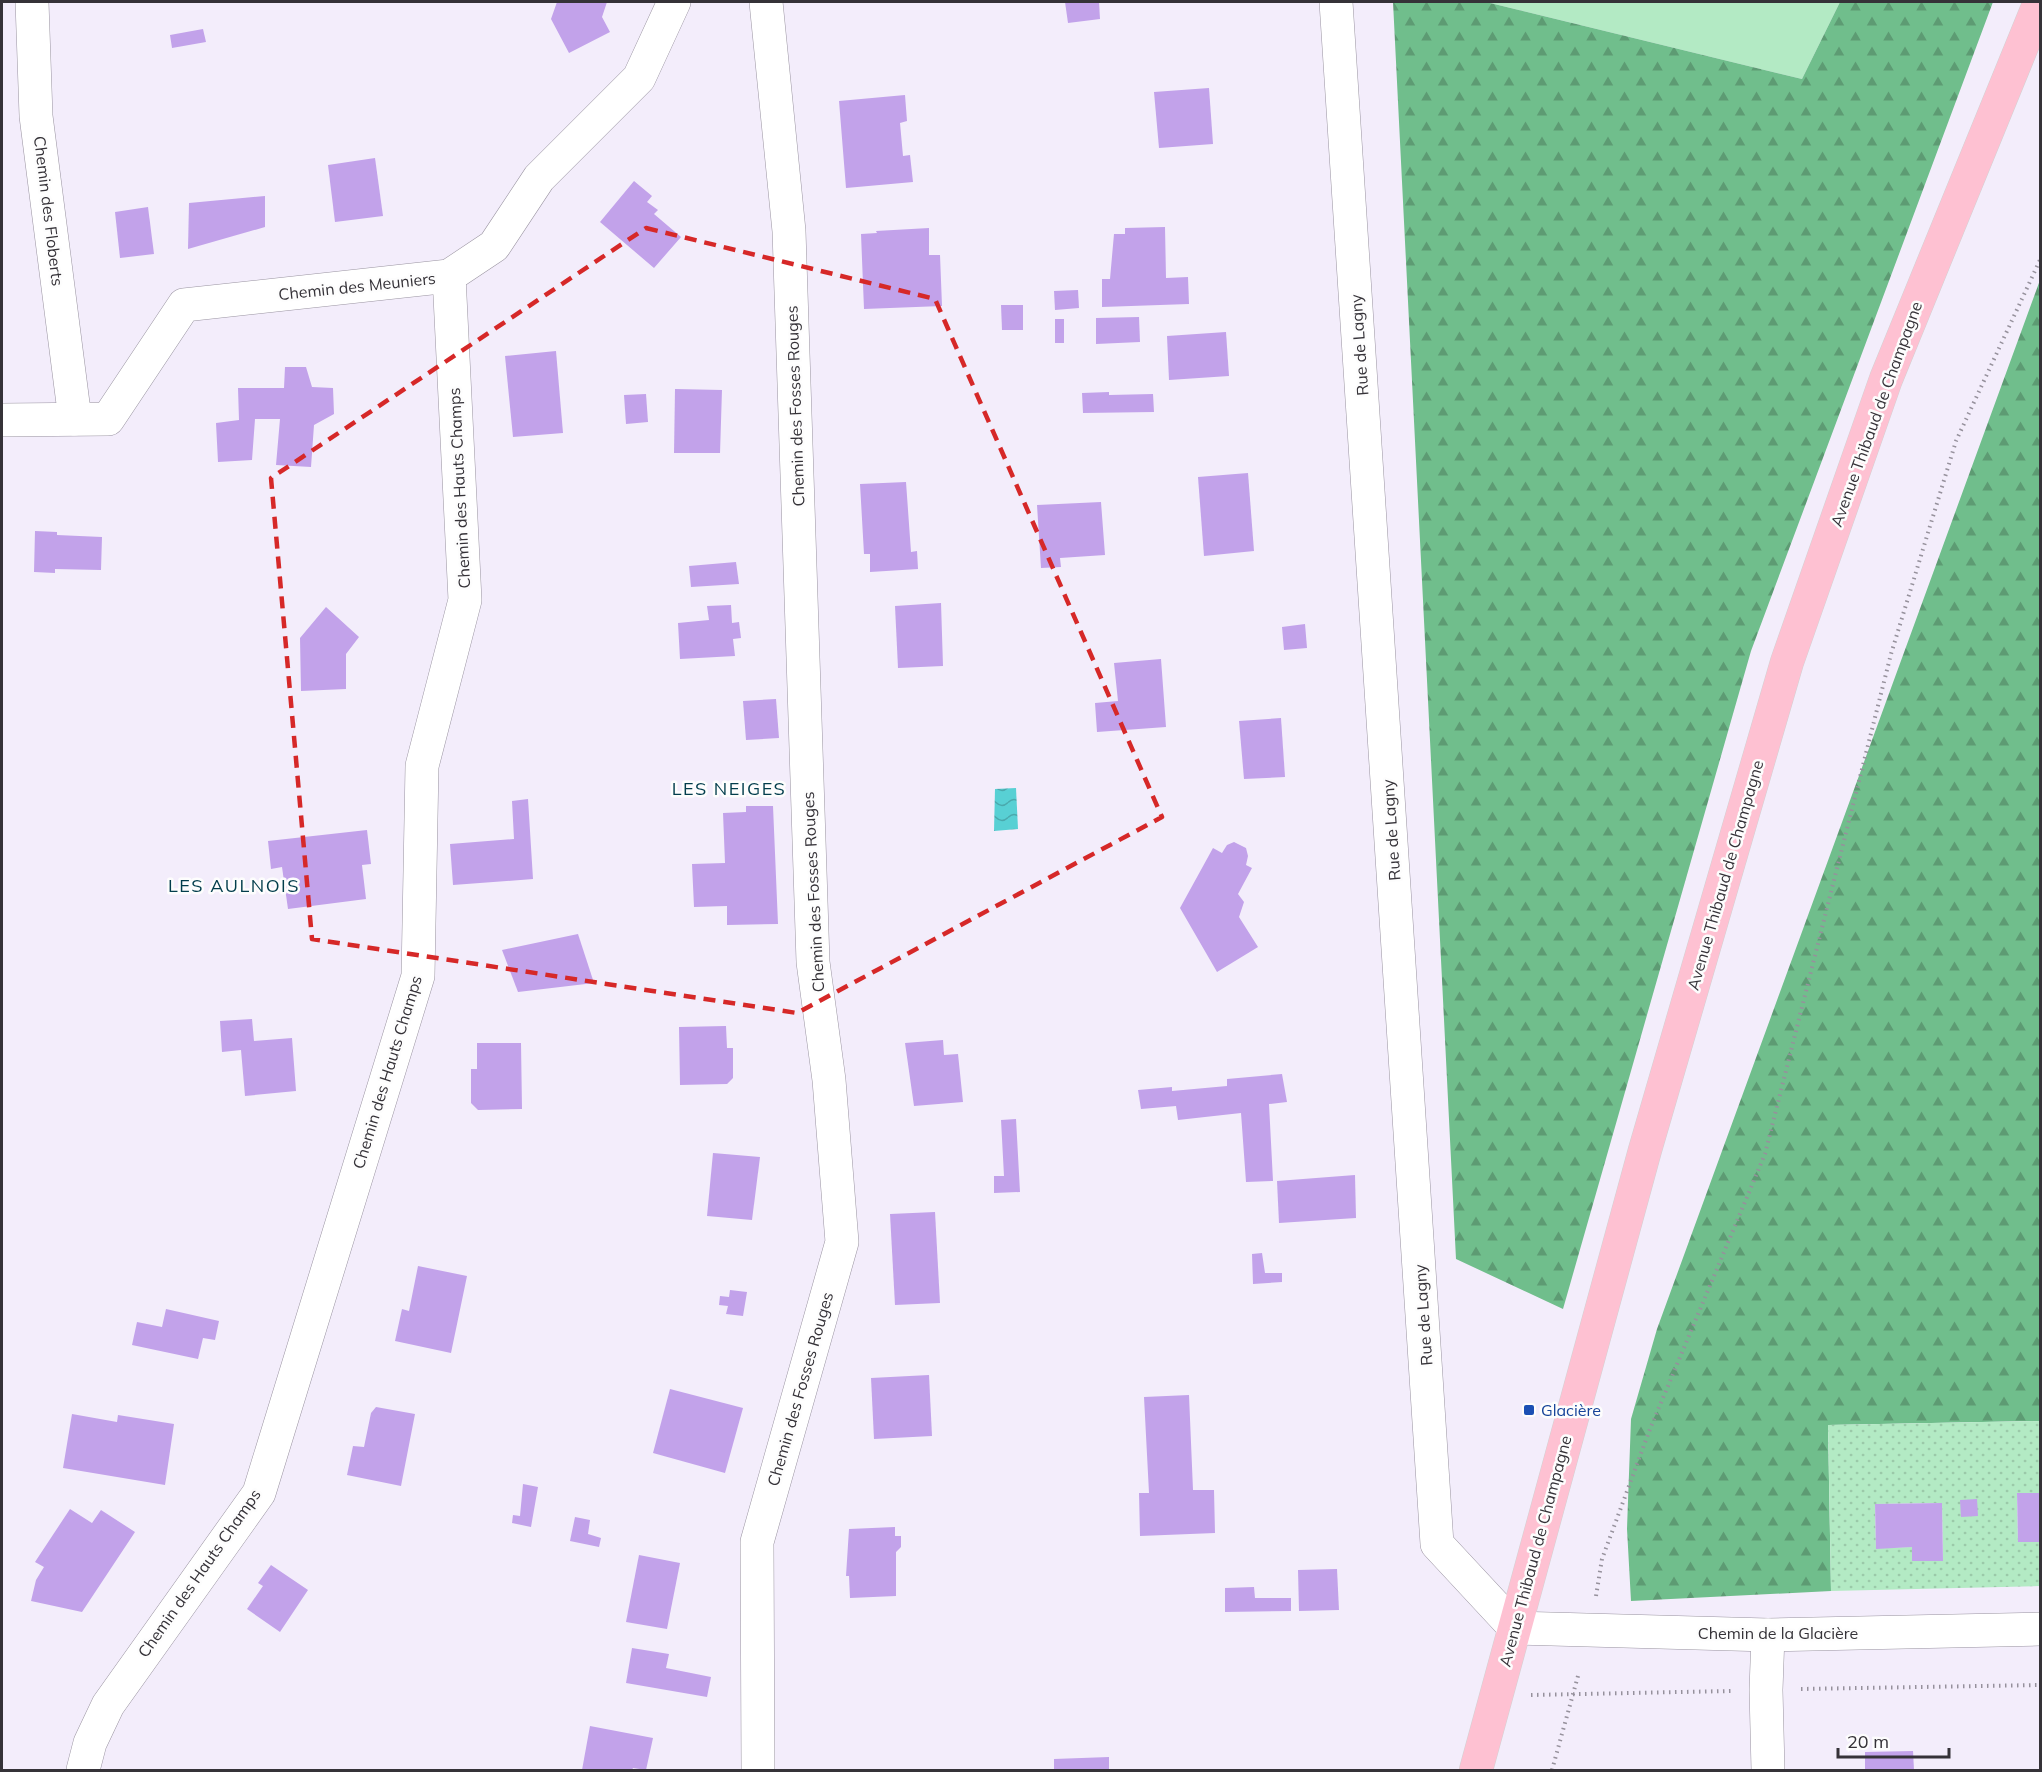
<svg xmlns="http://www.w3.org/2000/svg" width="2042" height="1772" viewBox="0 0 2042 1772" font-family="Mulish,sans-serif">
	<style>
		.grass { fill: #b3eac4 }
		.forest { fill: url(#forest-firs) }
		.garden { fill: url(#garden-dots); fill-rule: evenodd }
		.water { fill: url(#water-waves) }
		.building { fill: #c2a2ea }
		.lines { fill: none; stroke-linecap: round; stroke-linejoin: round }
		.minor-casing { stroke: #9a94a1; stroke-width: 34 }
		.primary-casing { stroke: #d3d2d3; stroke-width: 34 }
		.path { stroke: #96919c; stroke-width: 4; stroke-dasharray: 1.5 4.5; stroke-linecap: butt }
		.minor { stroke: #fff; stroke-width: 33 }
		.primary { stroke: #fec1d2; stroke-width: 33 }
		.marked { fill: none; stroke: #d62828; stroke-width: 4.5; stroke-dasharray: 12 8; stroke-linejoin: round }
		.transit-dot { fill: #1a4fb4; stroke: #fdfdfd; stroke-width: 2 }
		.labels { text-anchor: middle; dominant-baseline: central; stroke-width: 5; stroke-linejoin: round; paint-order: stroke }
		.street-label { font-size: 16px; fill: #353238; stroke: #fdfdfd }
		.transit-label { font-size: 16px; fill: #164399; stroke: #fdfdfd; text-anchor: start }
		.neighbourhood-label { font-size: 18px; letter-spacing: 1.5px; fill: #023d4c; stroke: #fdfdfd }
	</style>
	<defs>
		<pattern id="forest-firs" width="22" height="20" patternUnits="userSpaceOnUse" patternTransform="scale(1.5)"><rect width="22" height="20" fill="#70be8c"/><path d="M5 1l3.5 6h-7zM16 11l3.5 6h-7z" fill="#5d9b73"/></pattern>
		<pattern id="garden-dots" width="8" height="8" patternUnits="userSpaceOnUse" patternTransform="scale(1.5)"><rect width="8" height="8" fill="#b3eac4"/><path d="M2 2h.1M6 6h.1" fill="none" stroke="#9bc9a9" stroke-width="1.8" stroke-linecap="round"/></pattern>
		<pattern id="water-waves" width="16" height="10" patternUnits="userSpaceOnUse" patternTransform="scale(1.5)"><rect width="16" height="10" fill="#58d0d4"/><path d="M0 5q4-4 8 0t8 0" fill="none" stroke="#4aa9ad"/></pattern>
	</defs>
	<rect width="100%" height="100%" fill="#f3edfb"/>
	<path class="grass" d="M1486,2H1840L1802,79Z"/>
	<g class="forest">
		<path d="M1393,2H1486L1802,79L1840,2H1993L1751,651L1563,1309L1456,1259Z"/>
		<path d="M2040,280V1421L1828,1425L1831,1591L1631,1601L1627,1529L1631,1419L1657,1329Z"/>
	</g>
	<path class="garden" d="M2040,1421V1493L2017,1494L2018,1542H2040V1586L1831,1591L1828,1425ZM1942,1503L1943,1561H1913L1912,1547L1876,1548L1875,1504Z"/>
	<path class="water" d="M1016,788L1018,829L994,831L995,789Z"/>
	<g class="building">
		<path d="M557,2H607L602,17L610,32L569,53L551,19Z"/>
		<path d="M1065,2H1099L1100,19L1068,23Z"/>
		<path d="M203,29L206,42L172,48L170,35Z"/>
		<path d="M1209,88L1213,144L1159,148L1154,92Z"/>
		<path d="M905,95L907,121L900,123L903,156L910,155L913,182L846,188L839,101Z"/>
		<path d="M375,158L383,216L335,222L328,165Z"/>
		<path d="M634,181L652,196L647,202L658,210L654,214L681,237L654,268L600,222Z"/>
		<path d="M265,196V227L188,249L189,203Z"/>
		<path d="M148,207L154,254L120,258L115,212Z"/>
		<path d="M1165,227L1166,278L1188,277L1189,304L1102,307V279H1110L1114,234H1125V228Z"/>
		<path d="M929,228V255H940L942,306L864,309L861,234L877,233L876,231Z"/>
		<path d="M1078,290L1079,308L1055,310L1054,291Z"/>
		<path d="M1001,305H1023V330H1002Z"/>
		<path d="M1139,317L1140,342L1096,344V318Z"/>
		<rect x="1055" y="319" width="9" height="24"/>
		<path d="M1226,332L1229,376L1169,380L1167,336Z"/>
		<path d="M556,351L563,433L513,437L505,356Z"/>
		<path d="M285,367H306L312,387L333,388L334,414L314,425L311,467L276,465L280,419H255L252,460L218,462L216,423L239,420L238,388H284Z"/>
		<path d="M675,389L722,390L720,453H674Z"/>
		<path d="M1109,392V395L1153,394L1154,412L1083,413L1082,393Z"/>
		<path d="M646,394L648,422L626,424L624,395Z"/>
		<path d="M1248,473L1254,551L1204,556L1198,477Z"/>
		<path d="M906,482L911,552L917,551L918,569L870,572V554H864L860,484Z"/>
		<path d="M1101,502L1105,555L1060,558L1061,567L1041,568L1037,505Z"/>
		<path d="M35,531L57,532V535L102,537L101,570L55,569V573L34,572Z"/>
		<path d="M736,562L739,584L691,587L689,566Z"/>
		<path d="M941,603L943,666L898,668L895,606Z"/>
		<path d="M731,605L732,623L739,622L741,638L733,639L735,656L680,659L678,623L709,620L707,606Z"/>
		<path d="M326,607L359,637L346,654V689L301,691L300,638Z"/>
		<path d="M1305,624L1307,648L1284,650L1282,627Z"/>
		<path d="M1161,659L1166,727L1097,732L1095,703L1118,701L1114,663Z"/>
		<path d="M776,699L779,738L746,740L743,701Z"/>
		<path d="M1281,718L1285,777L1244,779L1239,721Z"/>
		<path d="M528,799L533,879L453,885L450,844L514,839L512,801Z"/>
		<path d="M746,806H773L778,924L727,925V906L694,907L692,864L725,863L723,813L746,812Z"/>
		<path d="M367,830L371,864L362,865L366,899L288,909L282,867L271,869L268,841Z"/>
		<path d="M1234,842L1246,848L1248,856L1246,865L1252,868L1238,894L1244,902L1239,917L1258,947L1217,972L1180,908L1213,848L1222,853L1227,845Z"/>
		<path d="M578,934L594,983L518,992L502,950Z"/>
		<path d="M252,1019L254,1041L292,1038L296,1091L245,1096L241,1050L222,1052L220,1021Z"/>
		<path d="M726,1026L727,1048H733V1078L727,1084L680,1085L679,1027Z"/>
		<path d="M943,1040L944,1055L958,1054L963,1102L914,1106L905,1043Z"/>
		<path d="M477,1043H521L522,1109L478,1110L471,1103V1069H477Z"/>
		<path d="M1282,1074L1287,1102L1269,1104L1273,1181L1246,1182L1241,1113L1178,1120L1176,1106L1141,1109L1138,1090L1172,1087V1091L1227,1086V1079Z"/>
		<path d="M1016,1119L1020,1192L994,1193V1176H1004L1001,1120Z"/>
		<path d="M713,1153L760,1157L752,1220L707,1216Z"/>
		<path d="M1355,1175L1356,1218L1279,1223L1277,1181Z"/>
		<path d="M935,1212L940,1303L895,1305L890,1214Z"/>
		<path d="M1262,1253L1265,1273H1282V1282L1253,1284L1252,1254Z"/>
		<path d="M418,1266L467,1276L451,1353L395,1341L402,1309L409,1311Z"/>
		<path d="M730,1290L747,1292L743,1316L726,1314L728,1306L719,1305L720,1296L729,1297Z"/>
		<path d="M166,1309L219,1321L215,1340L203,1338L198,1359L132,1345L137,1322L162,1327Z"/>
		<path d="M929,1375L932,1436L874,1439L871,1378Z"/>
		<path d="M670,1389L743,1408L725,1473L653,1453Z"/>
		<path d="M1189,1395L1193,1490H1214L1215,1533L1140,1536L1139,1493H1149L1144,1397Z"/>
		<path d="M376,1407L415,1414L401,1486L347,1475L353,1446L364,1447L371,1413Z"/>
		<path d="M72,1414L117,1422L118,1415L174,1424L165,1485L63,1468Z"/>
		<path d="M523,1484L538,1487L531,1527L512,1523L513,1515L520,1516Z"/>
		<path d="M2017,1493H2040V1542H2018Z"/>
		<path d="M1977,1499L1978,1516L1961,1517L1960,1500Z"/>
		<path d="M1942,1503L1943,1561H1912V1547L1876,1549L1875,1504Z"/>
		<path d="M70,1509L92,1523L101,1510L135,1532L82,1612L31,1601L36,1580L44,1567L35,1562Z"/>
		<path d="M575,1517L590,1520L588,1534L601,1538L599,1547L570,1541Z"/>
		<path d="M895,1527V1536H901V1547L896,1552V1596L850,1598L849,1576H846L849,1529Z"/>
		<path d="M639,1555L680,1563L667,1629L626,1622Z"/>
		<path d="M271,1565L308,1590L280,1632L247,1609L263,1586L258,1583Z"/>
		<path d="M1337,1569L1339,1610L1299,1611L1298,1570Z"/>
		<path d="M1254,1587L1255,1598H1291V1611L1225,1612V1588Z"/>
		<path d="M632,1648L669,1654L666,1668L711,1677L707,1697L626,1683Z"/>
		<path d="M590,1726L653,1738L646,1770L633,1768L632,1770H582Z"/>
		<path d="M1913,1751L1914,1770H1865V1752Z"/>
		<path d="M1109,1757V1770L1054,1769V1759Z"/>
	</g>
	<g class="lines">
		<g class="minor-casing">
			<g id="minor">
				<path d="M32,2L36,116L75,419"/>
				<path d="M1336,2L1437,1544L1515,1628L1768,1635L2040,1629"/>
				<path d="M2,420L108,419L184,305L449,276L494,246L539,178L639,78L674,2"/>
				<path d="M1768,1635L1766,1690L1768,1770"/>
				<path d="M83,1770L90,1743L108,1705L259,1493L418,976L422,766L465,600L449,276"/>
				<path d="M758,1770L757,1542L842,1242L829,1080L813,962L789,231L766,2"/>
			</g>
		</g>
		<g class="primary-casing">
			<path id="primary" d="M1476,1770L1645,1150L1787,662L1886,379L2040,2"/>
		</g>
		<g class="path">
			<path d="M1596,1596L1602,1559L1650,1429L1765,1154L1891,654L1956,441L2040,260"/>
			<path d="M1801,1689L2040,1685"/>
			<path d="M1531,1695L1731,1691"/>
			<path d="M1552,1770L1578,1676"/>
		</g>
		<use href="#minor" class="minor"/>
		<use href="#primary" class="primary"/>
	</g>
	<path class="marked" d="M646,228L935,299L1162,817L797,1013L312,939L271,478Z"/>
	<rect class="transit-dot" x="1523" y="1404" width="12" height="12" rx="3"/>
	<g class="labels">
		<g class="street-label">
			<text transform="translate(49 211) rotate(83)">Chemin des Floberts</text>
			<text transform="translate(357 286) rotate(-6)">Chemin des Meuniers</text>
			<text transform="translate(1359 345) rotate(-94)">Rue de Lagny</text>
			<text transform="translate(795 406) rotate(-92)">Chemin des Fosses Rouges</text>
			<text transform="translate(1876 414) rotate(-70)">Avenue Thibaud de Champagne</text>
			<text transform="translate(459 488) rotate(-93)">Chemin des Hauts Champs</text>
			<text transform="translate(1391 830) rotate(-94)">Rue de Lagny</text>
			<text transform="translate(1725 875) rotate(-74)">Avenue Thibaud de Champagne</text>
			<text transform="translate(813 892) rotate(-93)">Chemin des Fosses Rouges</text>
			<text transform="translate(387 1072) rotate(-73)">Chemin des Hauts Champs</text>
			<text transform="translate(1423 1315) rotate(-94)">Rue de Lagny</text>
			<text transform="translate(800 1389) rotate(-74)">Chemin des Fosses Rouges</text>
			<text transform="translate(1535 1551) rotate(-75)">Avenue Thibaud de Champagne</text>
			<text transform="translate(199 1573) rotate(-55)">Chemin des Hauts Champs</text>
			<text x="1778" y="1633">Chemin de la Glacière</text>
		</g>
		<g class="transit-label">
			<text x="1541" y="1410">Glacière</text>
		</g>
		<g class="neighbourhood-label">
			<text x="729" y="788">LES NEIGES</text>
			<text x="234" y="885">LES AULNOIS</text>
		</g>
	</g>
	<rect width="2042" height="1772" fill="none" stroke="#353238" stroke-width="6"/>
	<path d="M1838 1748v9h111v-9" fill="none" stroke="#353238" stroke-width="3"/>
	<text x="1847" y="1748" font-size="18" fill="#353238" stroke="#fdfdfd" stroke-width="4.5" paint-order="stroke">20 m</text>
</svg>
